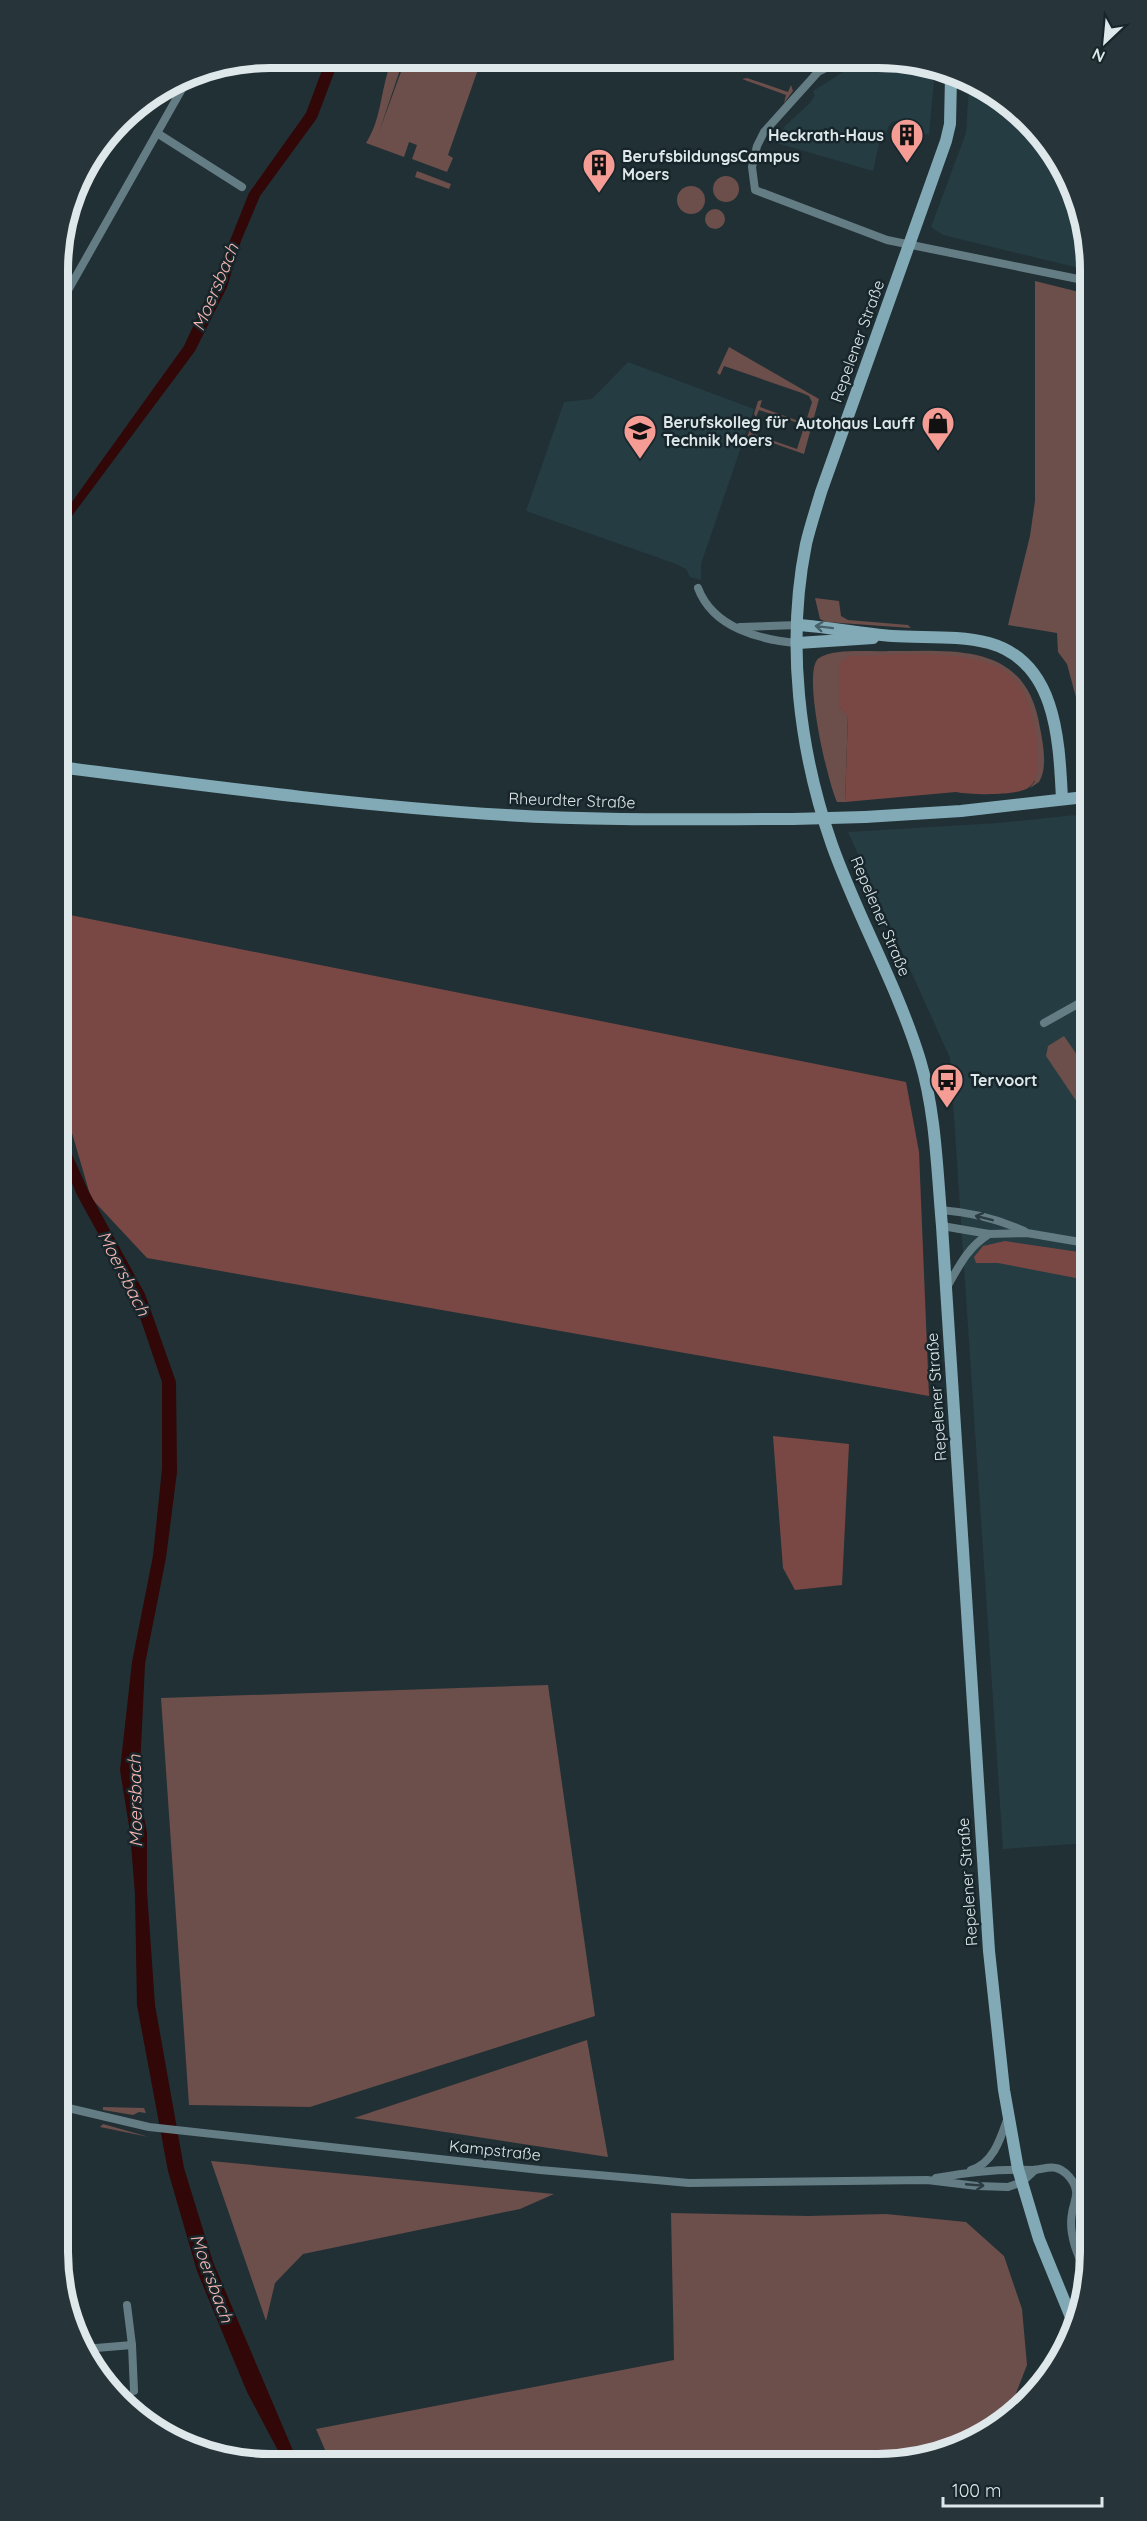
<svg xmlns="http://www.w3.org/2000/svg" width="1147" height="2521" viewBox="0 0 1147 2521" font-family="Quicksand,sans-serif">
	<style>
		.built { fill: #253c42 }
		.green { fill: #6c4e4b }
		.forest { fill: #794844 }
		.water { fill: #310707 }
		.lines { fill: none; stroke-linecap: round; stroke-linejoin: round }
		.minor { stroke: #647d84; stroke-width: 8 }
		.secondary { stroke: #82aab6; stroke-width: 12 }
		.secondary-bridge { stroke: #82aab6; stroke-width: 12 }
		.oneway { stroke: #47616a }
		.oneway2 { stroke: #2a3c41 }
		.labels { text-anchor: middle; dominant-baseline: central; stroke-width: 5; stroke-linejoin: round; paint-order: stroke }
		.poi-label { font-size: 16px; font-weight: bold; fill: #dee7ea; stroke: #17262b; text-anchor: start }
		.street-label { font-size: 16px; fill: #dee7ea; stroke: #17262b }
		.water-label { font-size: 18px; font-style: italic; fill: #f9b7b1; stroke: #17262b }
		.rim { fill: none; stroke: #dee7ea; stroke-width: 8 }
	</style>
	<rect width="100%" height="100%" fill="#213035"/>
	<g class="built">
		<path d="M854,61H918L935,69L929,135L906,130L903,123L893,121L888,127L886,135H881L873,171L773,142L786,125L810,103L815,95L813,91L848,69Z"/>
		<path d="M969,86L1018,110L1061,163L1083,214V269L943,235L931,227L966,133Z"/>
		<path d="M628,362L754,409L701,564V580L690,577L686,569L676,564L526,511L564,402L592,399Z"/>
		<path d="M1085,814L1088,1843L1003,1849L950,1058L848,832L998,823Z"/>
	</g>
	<g class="green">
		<path d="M393,58H404L379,132L406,58H482L448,155L453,158L447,172L412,159L417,145L409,142L404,157L366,143C383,117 380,86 393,58Z"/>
		<path d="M747,78L788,92L791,85L793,91L784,103L786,95L742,79Z"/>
		<path d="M417,171L451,184L449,189L415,177Z"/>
		<circle cx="726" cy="189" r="13"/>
		<circle cx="691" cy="200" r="14"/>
		<circle cx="715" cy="219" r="10"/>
		<path d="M1035,281L1083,293L1084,727L1067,664L1058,652L1057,633L1008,625L1030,536L1035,501Z"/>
		<path d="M729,347L819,399L804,454L750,435L747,441L746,439L752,425L751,433L797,449L812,402L809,396L802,393L724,366L720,375L717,373Z"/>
		<path d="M762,400L760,407L804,423V425L759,410L756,417L754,414L758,401Z"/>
		<path d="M815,598L839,601L841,616L848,620L908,625L911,628L826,622L820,619Z"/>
		<path d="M889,651C956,651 1027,642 1040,728C1043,744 1048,768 1039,782L1030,788L1035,781L839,707L848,715L845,802H837C828,783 801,670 819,658C834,648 871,652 889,651Z"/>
		<path d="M1064,1036L1086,1068V1123L1083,1111L1046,1056L1048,1046Z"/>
		<path d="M548,1685L595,2016L310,2107L189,2105L161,1698Z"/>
		<path d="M587,2040L608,2157L354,2118Z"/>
		<path d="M103,2107L144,2108L146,2113L139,2112L133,2115L103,2110Z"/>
		<path d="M103,2124L149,2137L100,2127Z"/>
		<path d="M211,2161L554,2194L520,2209L303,2254L275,2283L266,2321Z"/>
		<path d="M671,2213L808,2216L886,2214L966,2222L1004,2256L1022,2309L1027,2365L1006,2419L995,2428L933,2457L329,2459L316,2429L674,2360Z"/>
	</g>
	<g class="forest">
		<path d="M849,656C896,656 955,648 998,667C1006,670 1017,682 1022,689C1033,706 1049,776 1028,788C1015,796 971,795 956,792L845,802L848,716L839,707L840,663Z"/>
		<path d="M60,913L906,1082L919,1152L929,1396L147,1258L91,1198L60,1092Z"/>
		<path d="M1005,1241L1086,1253V1280L998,1263H976L974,1257L983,1246Z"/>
		<path d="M773,1436L849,1444L842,1585L795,1590L783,1568Z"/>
	</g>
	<g class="water">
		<path d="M327,57H340L317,118L260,196L241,241L227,287L195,351L72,516L58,548V525L64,513L184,346L213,283L249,193L306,113Z"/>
		<path d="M60,1128L88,1190L145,1294L176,1382L177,1472L166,1558L145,1664L140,1768L141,1802L147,1833V1892L155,2005L184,2168L213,2262L297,2460H283L247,2392L197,2271L168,2171L137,2005L135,1894L130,1832L120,1770L132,1662L153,1556L162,1469V1382L133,1297L77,1195L61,1156Z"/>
	</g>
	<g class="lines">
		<g class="minor">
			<path d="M840,61L818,72L764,132L757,146L752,167L755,190L887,240L1083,280"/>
			<path d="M157,133L242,187"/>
			<path d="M58,308L191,73"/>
			<path d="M698,588C713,628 760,640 798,643"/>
			<path d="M740,627L798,625"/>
			<path d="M1044,1023L1085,1000"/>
			<path d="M940,1210C968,1212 998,1219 1024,1231"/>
			<path d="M942,1226L989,1234L1027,1233L1086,1243"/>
			<path d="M947,1287C959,1266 968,1247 989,1234"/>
			<path d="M64,2107L149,2127L540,2170L656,2180L689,2183L927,2180L977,2186L1008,2187L1022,2182L1035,2170"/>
			<path d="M971,2170C994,2163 1001,2137 1008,2117"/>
			<path d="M936,2178C968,2172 1000,2169 1033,2170C1040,2170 1049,2166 1056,2168C1065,2170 1075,2181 1076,2191C1077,2199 1073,2205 1072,2213C1068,2235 1078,2256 1087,2275"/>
			<path d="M64,2286L72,2324"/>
			<path d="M127,2305L132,2345"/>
			<path d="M84,2349L132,2345L134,2391"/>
		</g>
		<g class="secondary">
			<path d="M951,77L950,124L946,141L821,492C816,509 810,527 806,544C786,643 799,751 832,845C858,918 897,985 920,1060C936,1113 937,1171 942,1226L989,1951L1004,2090L1018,2169L1039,2239L1075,2327"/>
			<path d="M798,625C830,627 861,634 893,636C924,638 958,635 989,643C1057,662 1059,741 1062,799"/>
			<path d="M798,643L873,638"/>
			<path d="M59,767C208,786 357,806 506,815C602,821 697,819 793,819"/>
			<path d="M865,817L961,811L1085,797"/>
		</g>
		<path class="secondary-bridge" d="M793,819L865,817"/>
	</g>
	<defs><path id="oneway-shaft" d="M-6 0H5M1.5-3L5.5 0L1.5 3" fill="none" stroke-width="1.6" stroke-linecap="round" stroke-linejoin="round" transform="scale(1.5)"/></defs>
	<use class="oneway" href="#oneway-shaft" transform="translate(824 627) rotate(-173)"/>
	<g class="oneway2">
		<use href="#oneway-shaft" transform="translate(984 1218) rotate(-166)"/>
		<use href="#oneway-shaft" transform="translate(975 2185) rotate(5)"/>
	</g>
	<defs>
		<g id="building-pin" transform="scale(1.725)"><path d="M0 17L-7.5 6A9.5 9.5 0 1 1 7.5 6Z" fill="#f59c95" stroke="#17262b"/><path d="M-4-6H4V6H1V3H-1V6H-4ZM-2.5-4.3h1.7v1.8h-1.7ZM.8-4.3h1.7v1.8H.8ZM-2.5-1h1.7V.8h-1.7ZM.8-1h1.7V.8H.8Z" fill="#111"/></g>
		<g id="shop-pin" transform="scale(1.725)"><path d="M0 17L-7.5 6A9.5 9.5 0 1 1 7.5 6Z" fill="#f59c95" stroke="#17262b"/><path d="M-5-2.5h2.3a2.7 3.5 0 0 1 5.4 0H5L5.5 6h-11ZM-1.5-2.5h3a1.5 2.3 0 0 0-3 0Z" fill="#111"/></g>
		<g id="university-pin" transform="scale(1.725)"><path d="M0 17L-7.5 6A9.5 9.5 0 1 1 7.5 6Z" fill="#f59c95" stroke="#17262b"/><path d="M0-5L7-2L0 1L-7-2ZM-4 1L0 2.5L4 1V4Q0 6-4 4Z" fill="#111"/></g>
		<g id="bus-pin" transform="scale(1.725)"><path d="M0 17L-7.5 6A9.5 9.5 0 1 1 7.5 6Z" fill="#f59c95" stroke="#17262b"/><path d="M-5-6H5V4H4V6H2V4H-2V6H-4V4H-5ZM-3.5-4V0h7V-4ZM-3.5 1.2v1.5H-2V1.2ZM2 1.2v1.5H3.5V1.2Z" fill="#111"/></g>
	</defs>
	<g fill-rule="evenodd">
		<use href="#building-pin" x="907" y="135"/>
		<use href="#building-pin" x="599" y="165"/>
		<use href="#shop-pin" x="938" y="423"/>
		<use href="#university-pin" x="640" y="431"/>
		<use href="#bus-pin" x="947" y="1080"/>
	</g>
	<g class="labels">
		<g class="poi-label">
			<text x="884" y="135" text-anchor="end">Heckrath-Haus</text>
			<text x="622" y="156">BerufsbildungsCampus<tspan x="622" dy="18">Moers</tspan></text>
			<text x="663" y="422">Berufskolleg für<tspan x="663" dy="18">Technik Moers</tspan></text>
			<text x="915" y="423" text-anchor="end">Autohaus Lauff</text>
			<text x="970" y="1080">Tervoort</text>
		</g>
		<g class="street-label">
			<text transform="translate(857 341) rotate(-70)">Repelener Straße</text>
			<text transform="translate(572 800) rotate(2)">Rheurdter Straße</text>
			<text transform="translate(881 916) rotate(67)">Repelener Straße</text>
			<text transform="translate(936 1397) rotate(-94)">Repelener Straße</text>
			<text transform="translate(967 1882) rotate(-94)">Repelener Straße</text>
			<text transform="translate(495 2150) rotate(6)">Kampstraße</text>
		</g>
		<g class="water-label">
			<text transform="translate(215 287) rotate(-67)">Moersbach</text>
			<text transform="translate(124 1273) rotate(63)">Moersbach</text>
			<text transform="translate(135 1801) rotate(-91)">Moersbach</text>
			<text transform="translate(212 2278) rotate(70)">Moersbach</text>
		</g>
	</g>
	<path d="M0 0H1147V2521H0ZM270 68H878A202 202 0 0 1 1080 270V2252A202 202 0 0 1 878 2454H270A202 202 0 0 1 68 2252V270A202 202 0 0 1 270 68Z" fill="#27353a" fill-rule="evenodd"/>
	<path class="rim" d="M270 68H878A202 202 0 0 1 1080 270V2252A202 202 0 0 1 878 2454H270A202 202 0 0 1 68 2252V270A202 202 0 0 1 270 68Z"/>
	<g transform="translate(1105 42) rotate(206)" stroke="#17262b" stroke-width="4.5" paint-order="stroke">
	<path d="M0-4.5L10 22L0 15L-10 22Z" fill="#dee7ea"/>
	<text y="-9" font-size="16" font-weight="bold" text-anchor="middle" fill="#dee7ea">N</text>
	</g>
	<path d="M943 2497v9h159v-9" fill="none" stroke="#dee7ea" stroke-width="3"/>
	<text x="952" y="2497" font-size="18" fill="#dee7ea" stroke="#17262b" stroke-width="4.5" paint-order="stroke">100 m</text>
</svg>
